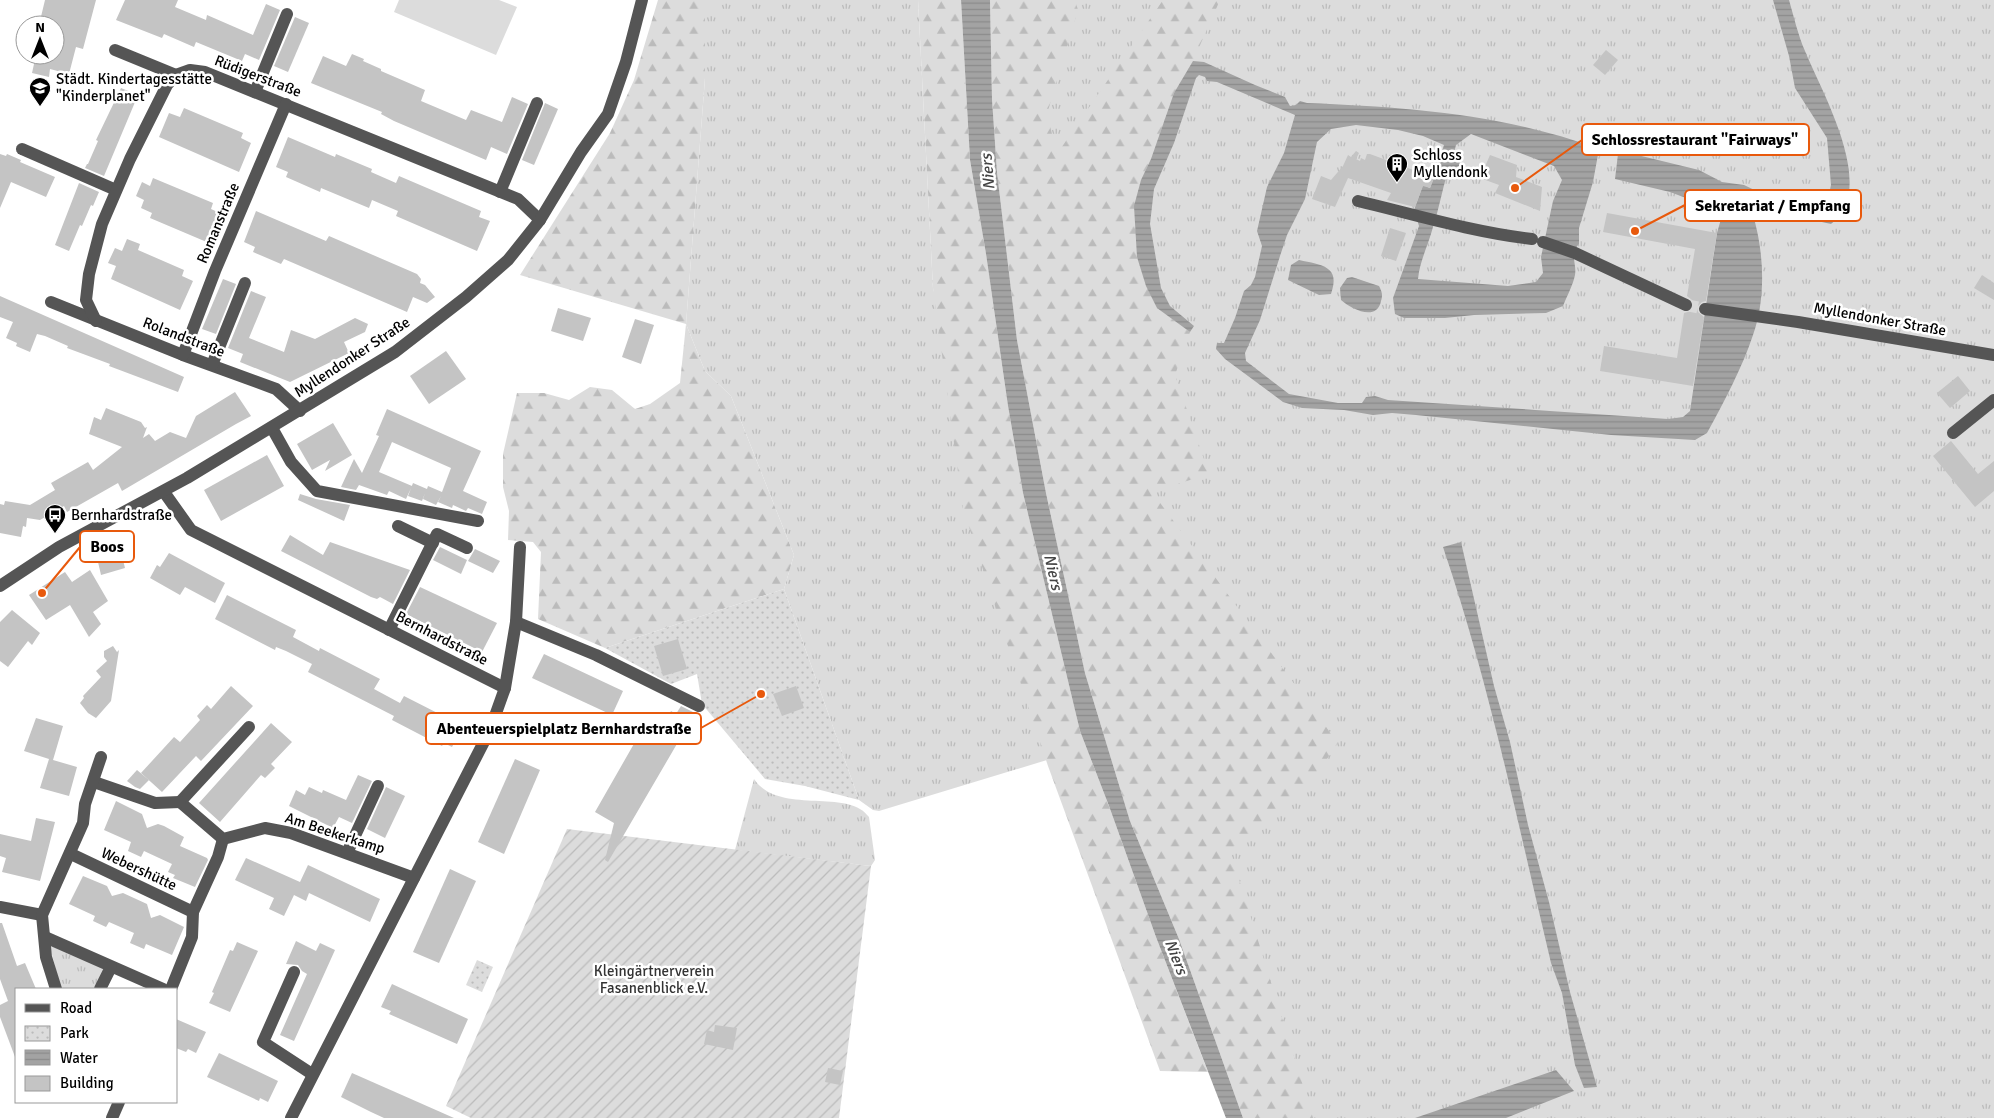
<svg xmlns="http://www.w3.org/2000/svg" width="1994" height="1118" viewBox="0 0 1994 1118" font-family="Signika,sans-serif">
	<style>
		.grass { fill: url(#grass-tufts) }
		.forest { fill: url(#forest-firs) }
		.park { fill: url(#park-dots) }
		.garden { fill: url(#garden-furrows) }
		.pitch { fill: #dcdcdc }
		.water { fill: url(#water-rules); fill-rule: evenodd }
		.building { fill: #c4c4c4 }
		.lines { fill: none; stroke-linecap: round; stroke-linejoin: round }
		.minor-tunnel { stroke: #d9d9d9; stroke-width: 12; stroke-dasharray: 12 6; stroke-linecap: butt }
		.minor { stroke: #555; stroke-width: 12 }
		.labels { text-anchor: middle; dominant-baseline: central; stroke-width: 5; stroke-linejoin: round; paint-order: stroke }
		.street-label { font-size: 15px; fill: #000; stroke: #fff }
		.poi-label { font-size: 15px; fill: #000; stroke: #fff; text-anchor: start }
		.park-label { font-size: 15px; fill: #333; stroke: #fff }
		.water-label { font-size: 16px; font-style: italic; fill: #444; stroke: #fff }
		.leader { fill: none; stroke: #e8590c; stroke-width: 2 }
		.callout-dot { fill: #e8590c; stroke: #fff; stroke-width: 2 }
		.callout { fill: #fff; stroke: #e8590c; stroke-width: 2 }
		.callout-label { font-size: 16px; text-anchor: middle; font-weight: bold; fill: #000 }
	</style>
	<defs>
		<pattern id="grass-tufts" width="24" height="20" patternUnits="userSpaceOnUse" patternTransform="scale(1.25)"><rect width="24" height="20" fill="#dcdcdc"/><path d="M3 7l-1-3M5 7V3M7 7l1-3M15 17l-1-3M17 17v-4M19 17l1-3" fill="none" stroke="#bbb"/></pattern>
		<pattern id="forest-firs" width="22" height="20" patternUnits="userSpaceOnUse" patternTransform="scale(1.25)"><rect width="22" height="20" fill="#dcdcdc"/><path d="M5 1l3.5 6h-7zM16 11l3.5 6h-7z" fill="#bbb"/></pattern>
		<pattern id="park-dots" width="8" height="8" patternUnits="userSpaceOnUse" patternTransform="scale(1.25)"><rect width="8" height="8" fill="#dcdcdc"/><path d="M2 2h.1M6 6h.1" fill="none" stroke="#bbb" stroke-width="1.8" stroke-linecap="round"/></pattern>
		<pattern id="garden-furrows" width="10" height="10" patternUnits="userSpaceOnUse" patternTransform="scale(1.25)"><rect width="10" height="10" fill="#dcdcdc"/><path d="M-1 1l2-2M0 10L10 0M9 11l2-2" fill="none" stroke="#bbb"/></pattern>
		<pattern id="water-rules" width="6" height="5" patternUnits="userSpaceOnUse" patternTransform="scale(1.25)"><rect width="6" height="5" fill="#a3a3a3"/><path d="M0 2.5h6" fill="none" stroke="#8b8b8b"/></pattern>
	</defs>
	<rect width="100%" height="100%" fill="#fff"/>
	<g class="grass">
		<path d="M705,0H918L933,288L1047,760L879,811L873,810L859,800L784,589L794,555L731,396L705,371L686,324L705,78Z"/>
		<path d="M1038,0H1994V1118H1282L1068,393Z"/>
		<path d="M754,779C779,816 848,787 869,817L875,860L871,866L735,850Z"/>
		<path d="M53,946L102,967L105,974L98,989H61L50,947Z"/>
	</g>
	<g class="forest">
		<path d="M658,0H705V78L686,324L705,371L731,396L794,555L784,589L605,648L538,619L541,552L533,542L508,540L509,511L503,487V454L517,393H544L569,400L590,387L612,390L635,409L650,404L680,383L686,324L520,275L610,133L634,80Z"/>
		<path d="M918,0H961L970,160L986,254L1008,406L1023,493L1080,731L1109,806L1156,937L1208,1072L1160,1071L1048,766L963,509L933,288Z"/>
		<path d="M990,0H1075L1078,10L1047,114L1057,154L1163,0H1220L1193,61L1174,93L1151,159L1141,180L1137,257L1157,308L1190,332L1175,375L1209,474L1152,492L1338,743L1309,785L1230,850L1313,1118H1243L1179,939L1130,821L1085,673L1046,493L1017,340L997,172L992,99Z"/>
	</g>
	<g class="park">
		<path d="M784,589L859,800L805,786L765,779L702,704L697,674L671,684L605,648Z"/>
		<path d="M477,960L493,967L482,992L466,985Z"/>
	</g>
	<path class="garden" d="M567,829L871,866L839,1118H471L446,1106Z"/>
	<path class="pitch" d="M399,0H499L517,7L496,55L394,12Z"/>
	<g class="water">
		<path d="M961,0H990L992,99L997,172L1017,340L1046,493L1085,673L1130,821L1179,939L1243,1118H1226L1156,937L1109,806L1080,731L1023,493L1008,406L986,254L970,160Z"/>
		<path d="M1773,0H1789C1794,17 1798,35 1805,51C1821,91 1879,189 1831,224L1799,217L1752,201L1750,206C1764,245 1767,296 1753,335C1742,368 1724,402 1707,433L1695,440L1611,435L1416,415L1392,413L1373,415L1344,410L1302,408L1283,402L1225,359L1216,349L1217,343H1224L1235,318L1244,291L1251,285L1255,277L1262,246L1257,231L1267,187L1284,153L1295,115L1217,82L1207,81L1205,77L1199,75L1196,78L1174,143L1154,189L1150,224L1161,288L1170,306L1194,326L1190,332L1157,308L1146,286L1137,257L1134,206L1141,180L1151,159L1174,93L1193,61L1204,62L1255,85L1285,97L1290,106L1296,105L1300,101L1307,103C1405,107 1506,114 1599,149L1593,182L1579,228V244C1569,254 1577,263 1575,275C1573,285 1567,296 1563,306L1546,313L1474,315L1445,318H1404L1395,314L1393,298L1419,226L1414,210L1423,185L1430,188C1436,173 1439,160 1444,145L1423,136L1398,130L1356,125L1331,129L1317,142L1305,199L1287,235L1280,256L1260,320L1245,353L1246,361L1289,394L1338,403H1362L1366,397L1375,396L1388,400L1668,419L1683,417L1690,411L1717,233L1723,212L1670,192L1615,179L1618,154L1625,152L1699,170L1722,182L1744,185L1767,196L1819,210L1827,203L1831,185L1827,138L1795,88L1789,56ZM1471,134L1554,166L1562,180L1553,201L1541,257L1543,273L1536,282L1508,286L1418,279C1420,260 1428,246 1433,227C1439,209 1442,190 1448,171L1461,165L1454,153L1456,145Z"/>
		<path d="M1299,260C1322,265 1341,266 1331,294L1319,295L1288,280L1291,265Z"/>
		<path d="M1352,277L1379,286C1382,292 1383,295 1381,301C1377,322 1351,309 1341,300L1340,288L1347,278Z"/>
		<path d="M1461,542L1494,686L1510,742L1528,825L1549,902L1570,992L1597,1087L1584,1088L1575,1065L1562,993L1551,963C1518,824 1489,682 1443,547Z"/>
		<path d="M1556,1070L1574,1091L1506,1118H1415Z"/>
	</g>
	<g class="building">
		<path d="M45,0H96L83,49L76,47L69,74L50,69L49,77L32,73L36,55H55V25H39Z"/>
		<path d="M125,0H178L175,7L206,20L207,15L253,35L266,4L280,10L259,60L245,54L242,61L196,42L194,47L164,34L162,38L116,20Z"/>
		<path d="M295,17L309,23L288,72L274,66Z"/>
		<path d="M1606,50L1618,60L1605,75L1593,65Z"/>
		<path d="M352,54L364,59L363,61L381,69V71L425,90L421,101L466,120L471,110L502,122L512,97L528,104L507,154L491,147L486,160L394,121L381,114L382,112L311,83L323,56L346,66Z"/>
		<path d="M121,88L138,95L104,176L85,168L87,164H88L98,141L96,140Z"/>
		<path d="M545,103L558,109L534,165L522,160Z"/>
		<path d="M184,108L243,133L241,138L251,143L239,172L159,137L169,113L180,117Z"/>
		<path d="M288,137L335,157L336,154L372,169L371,172L396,183L399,176L481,211L479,217L490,221L477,251L396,216L398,211L372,200L369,208L321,188L320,192L286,177L288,172L276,167Z"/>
		<path d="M1356,151L1359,153L1356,159L1360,161L1361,158L1365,160L1367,154H1370L1416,171L1419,164L1437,171L1430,188L1423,186L1415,207L1387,200L1391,193L1348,178L1335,207L1312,199L1321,176L1331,180L1343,166L1348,155L1351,157Z"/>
		<path d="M0,154L6,156L7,154L21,160L20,162L55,177L46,197L11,182L0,208Z"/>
		<path d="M1490,155L1517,165L1516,177L1542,187L1540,211L1495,193L1499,185L1480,178Z"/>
		<path d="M153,178L213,203L211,209L222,214L209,243L150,218L152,213L141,208L144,200L136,196L142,182L150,186Z"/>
		<path d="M79,183L99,192L93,206L91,205L82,226L80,225L69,251L55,245Z"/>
		<path d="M256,211L326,241L329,236L417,274L421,279L420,283L425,285L435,297L427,303L413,297L407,312L284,259L281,264L253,252L255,247L244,242Z"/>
		<path d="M1607,213L1717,233L1706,301L1702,302L1697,307L1698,312L1704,317L1693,386L1600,371L1604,346L1677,358L1684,313L1691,311L1694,305L1692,300L1687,296L1695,249L1603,232Z"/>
		<path d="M1390,228L1406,233L1396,261L1381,256Z"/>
		<path d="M127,239L140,244L138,250L184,270L182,276L193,281L180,310L111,279L116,266L108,263L115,248L122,251Z"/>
		<path d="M1982,275L1994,283V300L1974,288Z"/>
		<path d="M223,279L236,284L216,334L202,329Z"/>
		<path d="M251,291L266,297L249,338L284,352L291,330L315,339L355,318L368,324L365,332L344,342L349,353L290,382L240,362L243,354L228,348Z"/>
		<path d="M0,296L184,377L178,392L109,366L110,364L67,348L68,346L45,336L37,334L30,352L16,346L17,343L6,338L13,322L0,317Z"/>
		<path d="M558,308L591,318L583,341L551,331Z"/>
		<path d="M635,319L654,325L641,364L622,357Z"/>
		<path d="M446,351L466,379L429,404L410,376Z"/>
		<path d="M1958,376L1970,391L1950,408L1937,393Z"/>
		<path d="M235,392L251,416L236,424L122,491L118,483L67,512L64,506L40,520L27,518L26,527L23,526L21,537L0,533V504L4,505L5,501L30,505L55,490L51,483L88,462L93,470L122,447L89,434L94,417L101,420L106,408L141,422L145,428L147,427L143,438L149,434L155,441L170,432L186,438L196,416Z"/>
		<path d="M387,409L481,451L463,491L487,502L482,514L468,508L466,511L453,505L452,508L438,502L441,496L436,505L423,499L425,493L422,501L408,496L413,483L427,489L428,486L442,492L451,468L392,442L379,472L412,486L406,499L389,491L387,495L359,485L356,490L341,487L354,459L362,473L379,436L376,435Z"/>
		<path d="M333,423L352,455L325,471L330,460L312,470L297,444Z"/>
		<path d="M1951,441L1978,474L1994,461V491L1975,507L1933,456Z"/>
		<path d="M267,455L284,486L221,521L204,490Z"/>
		<path d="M300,494L316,499L350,505L344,521L298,500Z"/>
		<path d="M290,535L323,555L330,542L410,570L393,604L380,597L377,599L371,597L281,551Z"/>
		<path d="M440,547L467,560L461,574L433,560Z"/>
		<path d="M475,549L500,561L493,573L468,561Z"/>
		<path d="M169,553L225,583L215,603L185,587L180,595L150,578L157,565L160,567Z"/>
		<path d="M122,556L125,568L101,575L98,562Z"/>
		<path d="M90,570L108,601L93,612L101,624L89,637L70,605L46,620L29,595L65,572L72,582Z"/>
		<path d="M420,587L497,623L482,652L406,614Z"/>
		<path d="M227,595L296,630L293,637L319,651L320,648L380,679L374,689L400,703L404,696L463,726L452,747L444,743L442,746L392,720L394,716L308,672L312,664L286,651L276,647L275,650L215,619Z"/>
		<path d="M12,610L40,633L32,645L28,641L8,667L0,661V622Z"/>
		<path d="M678,639L687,669L663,676L654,646Z"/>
		<path d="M113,646L117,652L119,650L111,701L96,718L88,713L80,703L84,698L83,696L101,677L96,671L107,661L104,657V651Z"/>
		<path d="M544,654L623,691L612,715L532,678Z"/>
		<path d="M231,686L253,706L201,761L196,756L162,792L141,773L174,737L180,742L200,720L197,716L207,705L211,709Z"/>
		<path d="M796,686L804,708L782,716L773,694Z"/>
		<path d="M681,706L695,713L608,862L605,860L614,823L595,812L651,714L665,722L671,711L676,714Z"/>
		<path d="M36,718L63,726L53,760L77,767L69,796L40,788L49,759L24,751Z"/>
		<path d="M271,723L292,742L271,764L275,768L265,778L261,775L220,822L199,803Z"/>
		<path d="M515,759L540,770L504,854L478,842Z"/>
		<path d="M137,770L149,780L140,789L135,787L127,781Z"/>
		<path d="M358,775L372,781L352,823L339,817L333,828L289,806L296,790L305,795L309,787L322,793L323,790L346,800Z"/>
		<path d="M386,787L405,796L385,838L367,829Z"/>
		<path d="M116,801L142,814L147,828L158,824L164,826L184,837L180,846L207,858L208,860L195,887L173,878L175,875L168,872L172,864L144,851L141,857L128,851L131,842L104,830Z"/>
		<path d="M36,818L55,822L40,881L2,872L6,858L0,856V834L31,841Z"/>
		<path d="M246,858L300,882L308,865L380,899L370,922L309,893L306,901L294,895L284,916L269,909L274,898L235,880Z"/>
		<path d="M450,869L476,881L439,963L413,952Z"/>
		<path d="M83,876L107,886L112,896L123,893L147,904L151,918L160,915L184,927L172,955L146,944L144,949L130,943L134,933L109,922L106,927L93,921L95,916L69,904Z"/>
		<path d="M0,923H2L17,966L25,963L36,989H16V1057H15L0,1017V1005L8,1001L0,979Z"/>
		<path d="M296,941L316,951L320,943L335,950L294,1041L280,1035L307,974L302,971L298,965L286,964Z"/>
		<path d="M237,942L258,951L230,1012L209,1003L214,993L212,992L230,950L233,951Z"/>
		<path d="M392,984L468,1019L457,1044L389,1014L391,1011L381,1007Z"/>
		<path d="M176,1019L206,1032L196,1053L188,1049L186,1052L176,1048Z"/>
		<path d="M715,1025L737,1028L733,1050L704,1044L707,1030L714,1032Z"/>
		<path d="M219,1053L278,1081L268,1102L260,1098L259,1101L207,1077Z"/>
		<path d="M828,1068L843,1071L840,1085L825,1082Z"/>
		<path d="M352,1073L411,1099L454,1118H384L371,1112L341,1097Z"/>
	</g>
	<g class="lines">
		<path class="minor-tunnel" d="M1686,305L1705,309"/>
		<g class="minor">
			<path d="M115,50L176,75"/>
			<path d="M255,92L287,14"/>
			<path d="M22,149L116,190"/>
			<path d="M500,192L537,103"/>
			<path d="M1358,201C1416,215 1473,232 1532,239"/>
			<path d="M1543,242L1575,253L1686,305"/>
			<path d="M51,302L183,355L276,389L300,411"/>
			<path d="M1705,309L1798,322L1994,355"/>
			<path d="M96,321L86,300L89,274L102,224L130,159L167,85L176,75L190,70L205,72L518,199L540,220"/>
			<path d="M183,355L215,271L286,104"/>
			<path d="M212,365L245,283"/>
			<path d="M272,428L291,462L317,491L478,521"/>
			<path d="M1953,433L1994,400"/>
			<path d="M164,492L191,530L505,688"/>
			<path d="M398,526L433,543"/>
			<path d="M0,586L59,547L187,478L395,352L466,297L508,260L540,220L581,152L608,114L626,62L642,0"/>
			<path d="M516,622L596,655L699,706"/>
			<path d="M389,630L437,534L467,548"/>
			<path d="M249,727L180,802L223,839L265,828L291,833L414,878"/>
			<path d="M94,782L155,803L180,802"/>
			<path d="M347,853L378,786"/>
			<path d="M71,854L193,912"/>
			<path d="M0,907L42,915"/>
			<path d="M45,937L163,989"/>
			<path d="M294,972L263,1042L312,1074"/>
			<path d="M56,989L46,957L42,915L83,823L85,804L101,757"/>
			<path d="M100,989L111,967"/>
			<path d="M171,989L192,937L193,912L218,857L223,839"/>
			<path d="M112,1118L119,1102"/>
			<path d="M291,1118L490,730L505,688L516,622L520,547"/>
		</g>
	</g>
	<defs>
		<g id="school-pin" transform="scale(1.125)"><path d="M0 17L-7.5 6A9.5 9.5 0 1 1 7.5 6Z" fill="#000" stroke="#fff"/><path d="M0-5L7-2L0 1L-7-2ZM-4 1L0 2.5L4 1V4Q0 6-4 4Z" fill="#fff"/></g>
		<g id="building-pin" transform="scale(1.125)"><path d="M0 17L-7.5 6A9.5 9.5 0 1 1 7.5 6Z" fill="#000" stroke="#fff"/><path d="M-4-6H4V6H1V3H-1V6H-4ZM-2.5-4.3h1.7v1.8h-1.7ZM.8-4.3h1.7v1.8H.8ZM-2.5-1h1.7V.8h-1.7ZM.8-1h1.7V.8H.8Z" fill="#fff"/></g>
		<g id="bus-pin" transform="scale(1.125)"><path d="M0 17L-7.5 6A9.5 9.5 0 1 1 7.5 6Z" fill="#000" stroke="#fff"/><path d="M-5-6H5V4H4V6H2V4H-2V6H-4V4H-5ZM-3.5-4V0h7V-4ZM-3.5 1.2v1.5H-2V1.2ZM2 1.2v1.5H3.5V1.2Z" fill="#fff"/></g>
	</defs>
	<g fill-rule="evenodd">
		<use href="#school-pin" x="40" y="88"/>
		<use href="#building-pin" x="1397" y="164"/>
		<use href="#bus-pin" x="55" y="515"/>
	</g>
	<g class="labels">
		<g class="street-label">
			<text transform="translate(258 76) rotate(21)">Rüdigerstraße</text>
			<text transform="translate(218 223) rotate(-67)">Romanstraße</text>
			<text transform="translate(1880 319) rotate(10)">Myllendonker Straße</text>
			<text transform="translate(184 337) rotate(21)">Rolandstraße</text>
			<text transform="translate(352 357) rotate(-33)">Myllendonker Straße</text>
			<text transform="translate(442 638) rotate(27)">Bernhardstraße</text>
			<text transform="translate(335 833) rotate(18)">Am Beekerkamp</text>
			<text transform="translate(139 869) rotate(25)">Webershütte</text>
		</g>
		<g class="poi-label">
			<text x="56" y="79">Städt. Kindertagesstätte<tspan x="56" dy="17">"Kinderplanet"</tspan></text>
			<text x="1413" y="155">Schloss<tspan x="1413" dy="17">Myllendonk</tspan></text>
			<text x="71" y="515">Bernhardstraße</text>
		</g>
		<g class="park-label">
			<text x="654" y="971">Kleingärtnerverein<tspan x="654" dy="17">Fasanenblick e.V.</tspan></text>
		</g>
		<g class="water-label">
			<text transform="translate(988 172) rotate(-95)">Niers</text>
			<text transform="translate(1053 572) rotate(77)">Niers</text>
			<text transform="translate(1176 957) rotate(69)">Niers</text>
		</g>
	</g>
	<path class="leader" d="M1515 188L1582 140M1635 231L1685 205M42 593L80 547M761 694L701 728"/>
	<g class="callout-dot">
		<circle cx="1515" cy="188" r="5"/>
		<circle cx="1635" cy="231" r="5"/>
		<circle cx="42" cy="593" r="5"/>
		<circle cx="761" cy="694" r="5"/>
	</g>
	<g class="callout">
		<rect x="1582" y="124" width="227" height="31" rx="5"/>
		<rect x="1685" y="190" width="176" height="31" rx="5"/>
		<rect x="80" y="531" width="54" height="31" rx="5"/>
		<rect x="426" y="713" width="275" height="31" rx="5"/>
	</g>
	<g class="callout-label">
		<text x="1695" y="145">Schlossrestaurant "Fairways"</text>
		<text x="1773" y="211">Sekretariat / Empfang</text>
		<text x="107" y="552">Boos</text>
		<text x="564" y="734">Abenteuerspielplatz Bernhardstraße</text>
	</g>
	<rect x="15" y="988" width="162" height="115" fill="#ffffff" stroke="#999999"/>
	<rect x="25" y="1004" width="25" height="8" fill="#555555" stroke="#999999"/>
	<text x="60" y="1013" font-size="15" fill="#000000">Road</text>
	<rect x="25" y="1026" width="25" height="15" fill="url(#park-dots)" stroke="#999999"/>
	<text x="60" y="1038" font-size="15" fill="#000000">Park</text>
	<rect x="25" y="1050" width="25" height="15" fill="url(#water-rules)" stroke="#999999"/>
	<text x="60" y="1063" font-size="15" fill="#000000">Water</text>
	<rect x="25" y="1076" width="25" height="15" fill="#c4c4c4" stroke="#999999"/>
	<text x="60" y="1088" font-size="15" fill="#000000">Building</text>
	<g transform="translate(40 40)"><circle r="24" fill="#ffffff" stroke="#999999"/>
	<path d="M0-4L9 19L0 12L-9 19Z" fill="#000000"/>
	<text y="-8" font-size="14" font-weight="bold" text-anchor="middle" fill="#000000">N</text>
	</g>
</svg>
